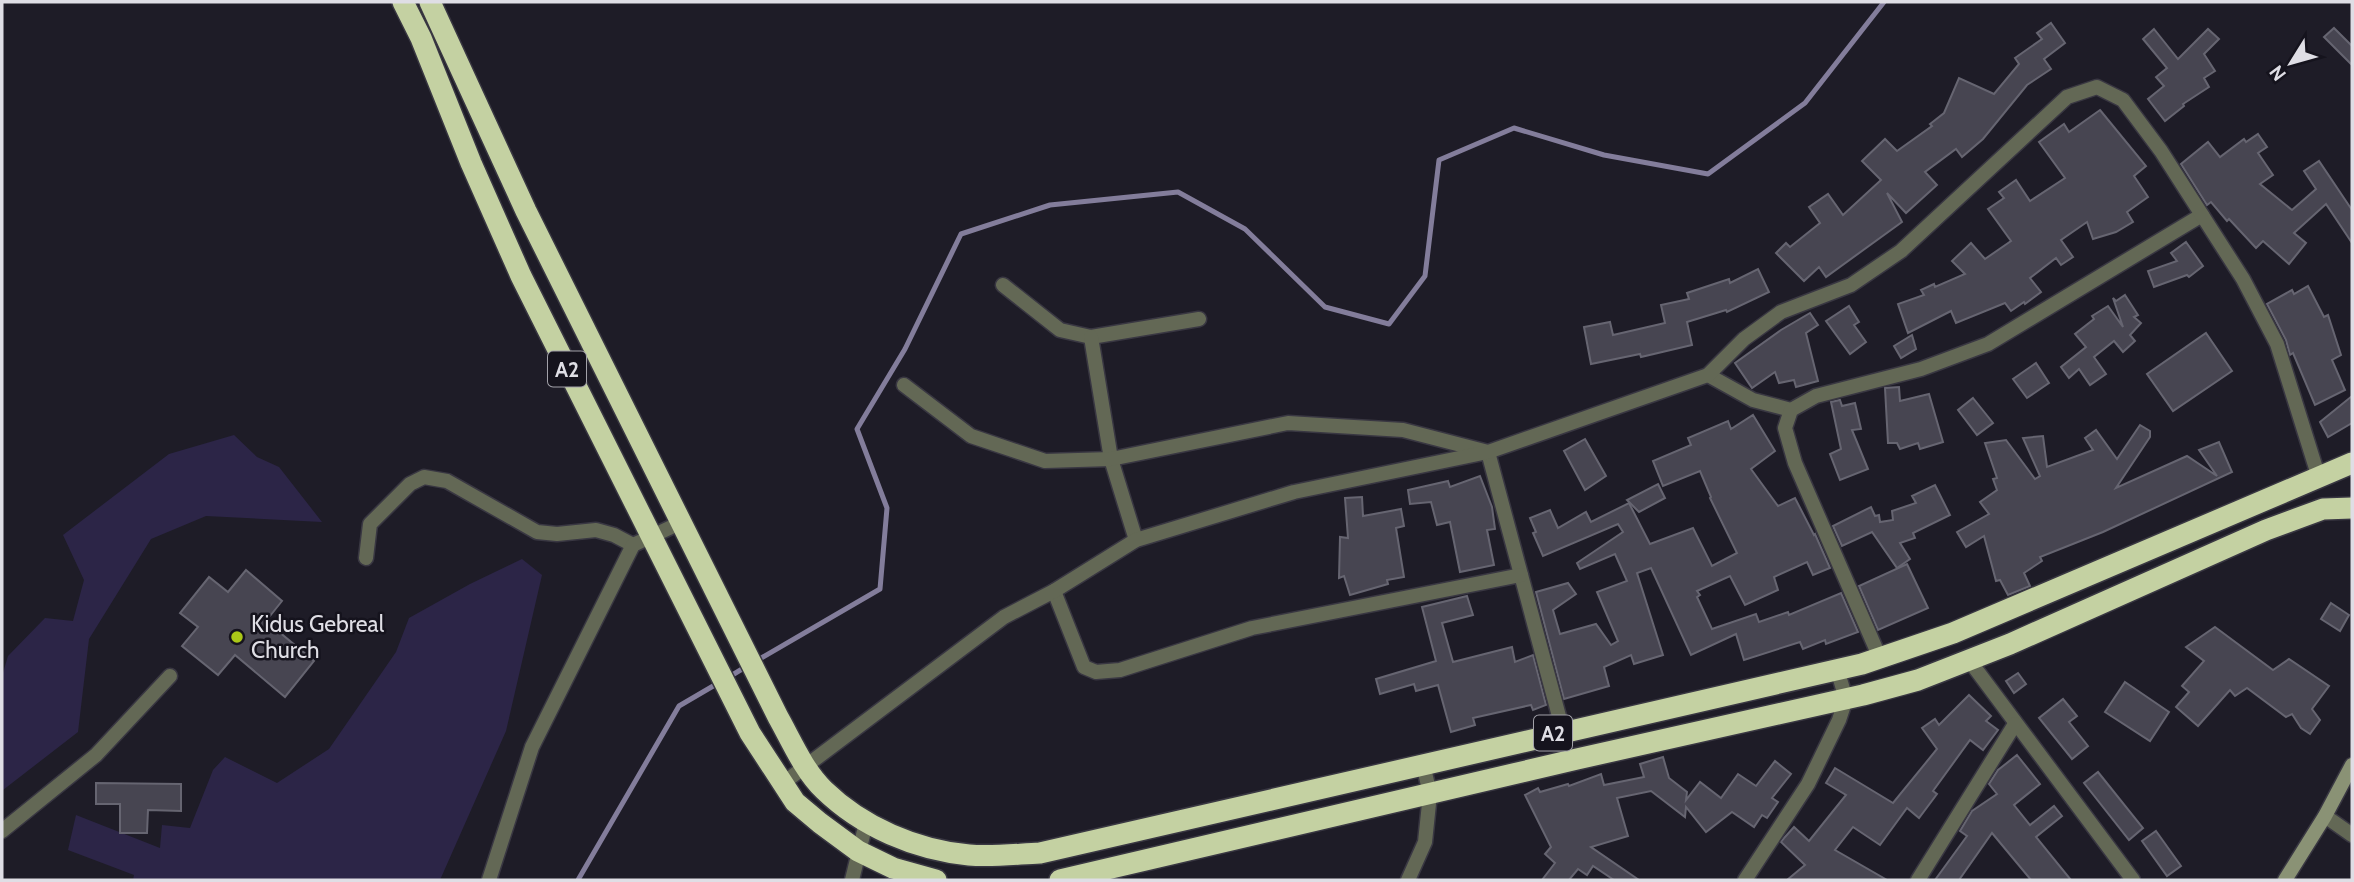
<svg xmlns="http://www.w3.org/2000/svg" width="2354" height="882" viewBox="0 0 2354 882" font-family="Cabin,sans-serif">
	<style>
		.green { fill: #2c2547 }
		.lines { fill: none; stroke-linecap: round; stroke-linejoin: round }
		.stream { stroke: #837d9b; stroke-width: 5 }
		.building { fill: #474551; stroke: #666571; stroke-width: 2 }
		.street-casing { stroke: #393742; stroke-width: 17 }
		.secondary-casing { stroke: #393742; stroke-width: 17 }
		.highway-casing { stroke: #393742; stroke-width: 24 }
		.street { stroke: #636855; stroke-width: 14 }
		.secondary { stroke: #8a9275; stroke-width: 14 }
		.highway { stroke: #c4d1a2; stroke-width: 21 }
		.poi-dot { fill: #aac718; stroke: #15131d; stroke-width: 2.5 }
		.labels { text-anchor: middle; dominant-baseline: central; stroke-width: 5; stroke-linejoin: round; paint-order: stroke }
		.shield { fill: #15131d; stroke: #a2a1a9; stroke-width: 2 }
		.shield-label { font-size: 21px; font-weight: bold; fill: #dfdee5 }
		.poi-label { font-size: 23px; fill: #dfdee5; stroke: #15131d; text-anchor: start }
	</style>
	<rect width="100%" height="100%" fill="#1e1c27"/>
	<g class="green">
		<path d="M234,435L257,457L279,467L322,522L206,516L151,539L89,639L78,732L3,790L2,676L8,656L45,618L73,621L84,580L63,535L169,454Z"/>
		<path d="M522,559L542,575L506,731L440,880H133L134,875L68,850L76,815L160,848L162,825L190,828L213,770L225,757L277,783L329,749L396,652L409,618L470,584Z"/>
	</g>
	<g class="lines">
		<g class="stream">
			<path d="M756,661L880,589L887,508L857,429L905,349L961,234L1050,205L1178,192L1245,229L1325,307L1389,324L1425,276L1439,160L1514,128L1604,155L1708,174L1805,103L1884,2"/>
			<path d="M729,677L747,666"/>
			<path d="M578,880L679,706L720,682"/>
		</g>
	</g>
	<g class="building">
		<path d="M2051,23L2065,43L2044,59L2051,69L2027,85L1983,139L1962,157L1956,149L1925,172L1937,185L1906,213L1887,193L1902,222L1826,277L1819,267L1804,281L1776,253L1786,243L1790,247L1820,223L1809,207L1828,194L1843,215L1881,180L1862,161L1885,139L1897,151L1932,126L1930,124L1944,113L1959,78L1994,94L2019,64L2015,58L2042,39L2037,33Z"/>
		<path d="M2334,28L2352,46V65L2324,37Z"/>
		<path d="M2154,29L2178,59L2208,29L2219,39L2204,54L2215,71L2204,78L2209,87L2183,104L2184,106L2165,121L2148,99L2164,86L2156,77L2167,68L2143,39Z"/>
		<path d="M2100,110L2146,166L2134,176L2148,197L2127,212L2133,222L2116,232L2093,239L2087,222L2061,240L2073,257L2061,265L2056,258L2030,278L2041,292L2025,304L2024,302L2011,311L2005,303L1956,323L1951,311L1908,333L1898,304L1924,295L1921,290L1934,284L1935,287L1965,274L1952,261L1971,243L1985,259L2011,241L1988,209L2004,198L1999,192L2016,180L2030,201L2065,178L2039,142L2064,124L2069,132Z"/>
		<path d="M2258,134L2267,147L2258,153L2273,175L2260,184L2292,210L2316,189L2304,171L2319,161L2352,210V243L2326,204L2294,233L2306,243L2289,264L2263,241L2256,248L2229,219L2227,221L2211,202L2207,205L2181,164L2208,142L2220,157L2244,139L2246,142Z"/>
		<path d="M2186,242L2203,266L2189,277L2187,275L2154,287L2148,271L2177,261L2171,253Z"/>
		<path d="M1758,269L1769,292L1727,312L1726,310L1687,322L1692,345L1641,357L1640,354L1591,364L1584,327L1610,322L1613,335L1665,323L1661,305L1689,299L1687,293L1729,279L1730,283Z"/>
		<path d="M2308,286L2324,317L2328,315L2341,355L2332,360L2345,390L2315,405L2293,353L2290,355L2286,340L2267,304L2292,290L2294,294Z"/>
		<path d="M2125,295L2138,315L2134,317L2141,323L2130,335L2135,341L2123,352L2114,341L2094,357L2106,374L2090,385L2079,369L2069,378L2061,367L2086,347L2075,334L2094,319L2092,316L2108,306L2123,327L2113,298L2116,301Z"/>
		<path d="M1849,306L1859,322L1854,325L1866,342L1850,354L1826,321Z"/>
		<path d="M1810,313L1818,325L1806,333L1818,381L1796,387L1794,380L1779,383L1775,372L1752,388L1735,363L1781,330Z"/>
		<path d="M2206,333L2232,371L2173,411L2147,374Z"/>
		<path d="M1912,335L1916,349L1901,358L1894,346Z"/>
		<path d="M2036,363L2049,383L2027,398L2013,379Z"/>
		<path d="M1899,387L1900,401L1929,394L1943,442L1920,449L1918,443L1900,449L1897,443H1888L1885,388Z"/>
		<path d="M2352,396V423L2328,437L2320,422Z"/>
		<path d="M1973,398L1993,423L1977,435L1958,410Z"/>
		<path d="M1840,400L1842,406L1855,403L1861,429L1852,430L1868,469L1840,480L1830,454L1841,449L1831,402Z"/>
		<path d="M1753,415L1775,451L1751,469L1778,506L1795,498L1814,535L1815,534L1830,568L1813,575L1807,562L1774,577L1778,590L1745,605L1730,576L1697,591L1700,595L1697,597L1712,629L1756,614L1759,622L1788,612L1789,615L1841,593L1858,632L1826,644L1825,640L1803,649L1800,642L1744,660L1736,634L1691,655L1651,568L1637,573L1663,655L1634,664L1631,655L1604,667L1609,686L1564,699L1536,592L1568,583L1576,594L1553,610L1560,634L1596,624L1611,645L1618,641L1597,592L1627,581L1615,554L1580,569L1577,563L1623,532L1618,524L1543,556L1533,533L1536,532L1530,518L1550,510L1558,528L1586,512L1591,522L1629,503L1650,544L1693,528L1712,566L1737,553L1710,498L1711,497L1700,471L1663,486L1653,461L1691,445L1688,438L1728,421L1731,429Z"/>
		<path d="M2140,425L2150,431V437L2116,488L2187,456L2217,476L2199,450L2219,442L2232,472L2103,532L2040,557L2042,561L2024,573L2030,586L2008,595L2000,580L1996,581L1984,536L1966,547L1957,532L1989,514L1980,502L1997,490L1993,479L1997,478L1985,443L2006,440L2035,479L2040,476L2023,438L2043,436L2047,467L2093,450L2085,438L2096,430L2117,459Z"/>
		<path d="M1585,439L1606,476L1585,490L1564,451Z"/>
		<path d="M1480,476L1492,507L1495,529L1487,530L1494,565L1460,572L1450,522L1437,525L1431,502L1410,504L1408,490L1448,481L1450,487Z"/>
		<path d="M1658,484L1665,498L1639,512L1627,500Z"/>
		<path d="M1935,485L1950,515L1913,533L1915,538L1900,543L1910,559L1897,568L1872,532L1842,546L1833,526L1871,507L1875,516L1879,515L1880,522L1893,520L1892,511L1916,503L1912,496Z"/>
		<path d="M1362,497L1363,516L1401,509L1404,526L1396,528L1404,577L1387,580L1388,584L1350,595L1344,576L1339,578L1340,537L1348,538L1345,498Z"/>
		<path d="M1907,564L1928,608L1878,630L1859,586Z"/>
		<path d="M246,570L282,601L266,621L314,661L285,697L235,655L218,675L182,646L198,627L180,613L209,577L228,592Z"/>
		<path d="M1467,596L1473,615L1442,623L1453,662L1512,647L1515,662L1533,655L1546,705L1533,710L1531,705L1473,718L1475,725L1451,732L1438,685L1416,691L1414,684L1380,694L1376,679L1436,661L1422,607Z"/>
		<path d="M2331,603L2349,615L2340,631L2321,619Z"/>
		<path d="M2215,627L2273,670L2289,659L2329,686L2312,709L2320,720L2310,734L2301,728L2292,714L2286,717L2247,688L2235,696L2230,690L2198,726L2176,707L2189,692L2182,686L2204,661L2186,647Z"/>
		<path d="M2018,673L2026,684L2014,693L2006,681Z"/>
		<path d="M2125,682L2169,712L2150,741L2105,712Z"/>
		<path d="M1969,695L1991,716L1986,721L1998,730L1983,750L1970,740L1933,791L1937,794L1919,818L1907,808L1880,845L1853,827L1835,850L1887,880H1787L1805,865L1781,842L1785,837L1794,827L1809,841L1846,795L1826,783L1835,768L1893,803L1937,749L1922,728L1935,719L1939,725Z"/>
		<path d="M2063,699L2077,716L2069,722L2088,746L2072,759L2039,718Z"/>
		<path d="M2017,755L2040,784L2014,805L2030,825L2054,806L2062,816L2036,837L2071,880H2031L1992,833L1959,880H1935L1967,836L1960,831L1972,811L1997,794L1989,784L1998,770Z"/>
		<path d="M1663,757L1669,778L1687,792L1686,800L1700,782L1721,798L1738,774L1756,786L1775,761L1791,774L1772,798L1778,802L1767,818L1762,815L1754,827L1732,812L1706,832L1686,807L1685,817L1651,791L1617,798L1628,836L1591,847L1639,880H1614L1593,866L1587,875L1578,869L1569,880H1542L1555,863L1545,854L1551,847L1525,795L1538,788L1540,792L1568,784L1569,786L1601,774L1604,785L1644,777L1640,764Z"/>
		<path d="M2098,772L2143,828L2129,840L2084,783Z"/>
		<path d="M96,783L181,784V811L148,810L147,833H120V804H96Z"/>
		<path d="M2156,831L2181,866L2167,876L2142,841Z"/>
	</g>
	<g class="lines">
		<g class="street-casing">
			<g id="street">
				<path d="M1003,285L1060,330L1091,337L1199,319"/>
				<path d="M1091,337L1111,459L1136,540"/>
				<path d="M1708,375L1753,400L1791,410"/>
				<path d="M904,385L971,436L1045,461L1111,459L1288,423L1403,430L1488,452L1563,731"/>
				<path d="M366,558L370,524L410,484L424,477L447,481L537,532L557,534L596,530L614,535L633,545"/>
				<path d="M1054,591L1084,667L1096,672L1120,670L1252,628L1521,575"/>
				<path d="M1880,658L1795,463L1785,428L1791,410L1816,396L1921,369L1988,344L2202,215"/>
				<path d="M1969,660L2133,880"/>
				<path d="M782,784L1004,617L1054,591L1136,540L1294,492L1488,452L1708,375L1744,339L1781,312L1851,285L1901,251L2067,97L2097,87L2123,100L2161,151L2243,279L2277,344L2319,478"/>
				<path d="M2325,816L2352,835"/>
				<path d="M2,831L96,755L170,676"/>
				<path d="M489,880L532,747L633,545L680,523"/>
				<path d="M852,880L866,823"/>
				<path d="M1408,880L1425,842L1430,794L1423,764"/>
				<path d="M1745,880L1808,784L1839,720L1846,699L1837,669"/>
				<path d="M1918,880L2015,724"/>
			</g>
		</g>
		<g class="secondary-casing">
			<path id="secondary" d="M2285,880L2325,816L2352,765"/>
		</g>
		<g class="highway-casing">
			<g id="highway">
				<path d="M403,2L421,38L471,163L521,276L750,733L795,802L820,823L858,851L893,868L936,880"/>
				<path d="M430,2L526,211L778,717C791,740 804,771 824,790C862,827 916,850 969,855C992,857 1017,854 1040,853L1862,664L1953,633L2352,463"/>
				<path d="M1060,880L1577,759L1863,695L1918,680L2010,644L2266,530L2323,509L2352,508"/>
			</g>
		</g>
		<use href="#street" class="street"/>
		<use href="#secondary" class="secondary"/>
		<use href="#highway" class="highway"/>
	</g>
	<circle class="poi-dot" cx="237" cy="637" r="7"/>
	<g class="labels">
		<g class="shield">
			<rect x="548" y="351.5" width="38" height="35" rx="5"/>
			<rect x="1534" y="715.5" width="38" height="35" rx="5"/>
		</g>
		<g class="shield-label">
			<text x="567" y="369">A2</text>
			<text x="1553" y="733">A2</text>
		</g>
		<g class="poi-label">
			<text x="251" y="624">Kidus Gebreal<tspan x="251" dy="26">Church</tspan></text>
		</g>
	</g>
	<rect width="2354" height="882" fill="none" stroke="#dfdee5" stroke-width="7"/>
	<g transform="translate(2291 63) rotate(233)" stroke="#15131d" stroke-width="5" paint-order="stroke">
	<path d="M0-5L12 26L0 18L-12 26Z" fill="#dfdee5"/>
	<text y="-10" font-size="19" font-weight="bold" text-anchor="middle" fill="#dfdee5">N</text>
	</g>
</svg>
